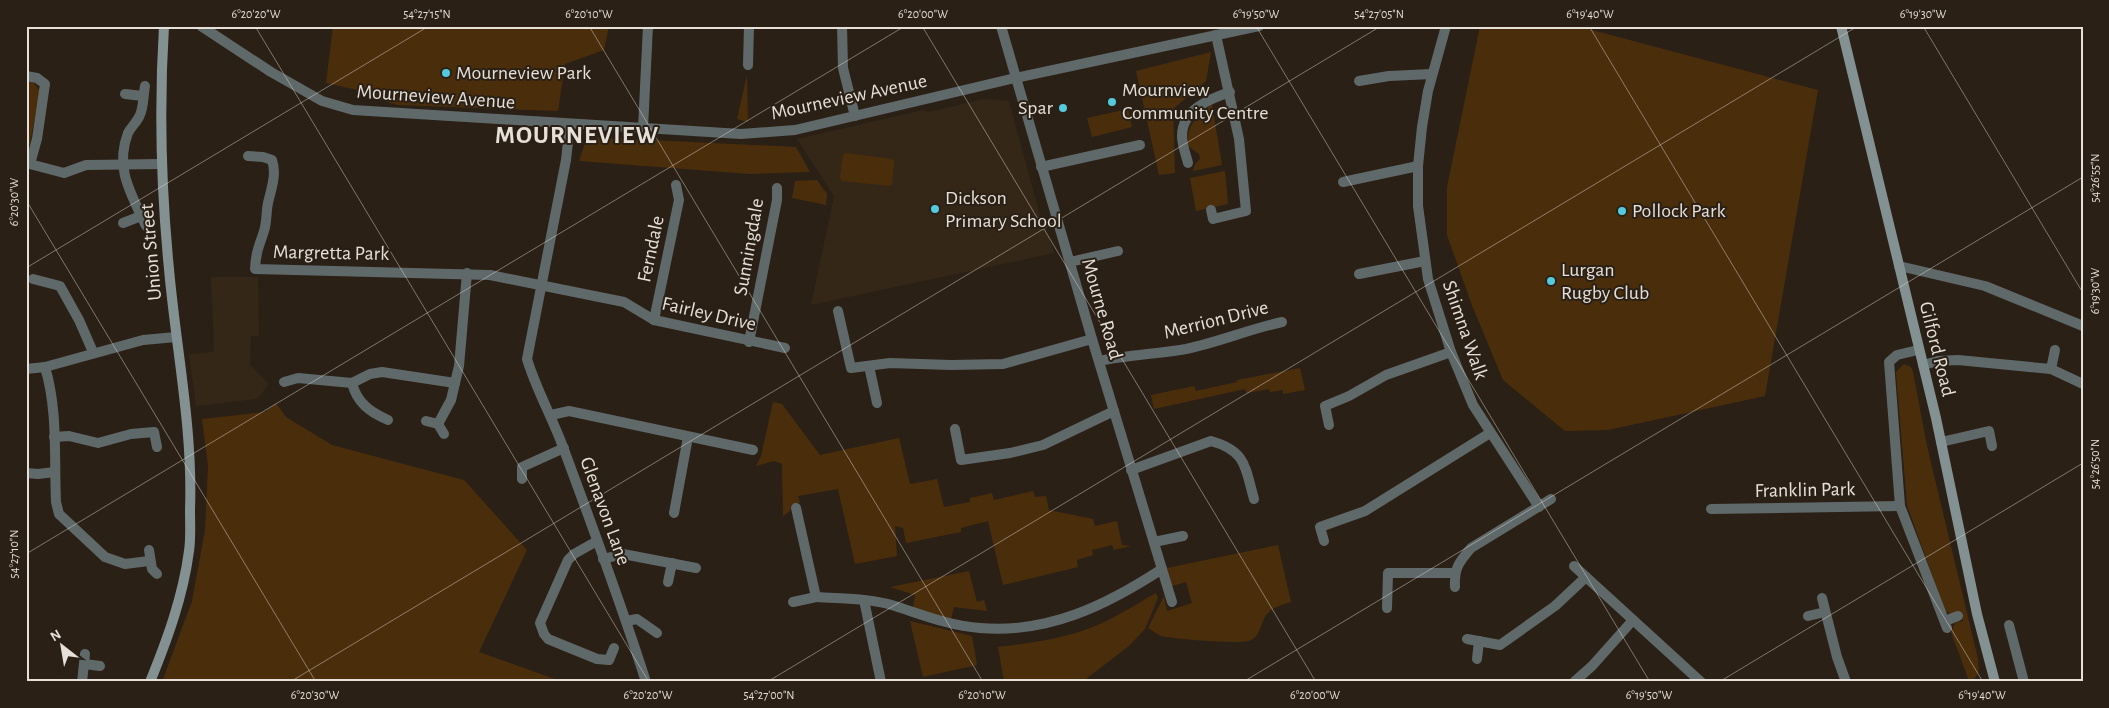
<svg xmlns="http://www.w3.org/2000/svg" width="2109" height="708" viewBox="0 0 2109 708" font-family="'Alegreya Sans',sans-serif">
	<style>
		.built { fill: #352718 }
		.green { fill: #4a2e0c }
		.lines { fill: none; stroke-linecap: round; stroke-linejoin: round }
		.street { stroke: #60696a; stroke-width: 10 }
		.secondary { stroke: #839193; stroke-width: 10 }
		.ticks { fill: none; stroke: #e6e0d9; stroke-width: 1; stroke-opacity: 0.45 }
		.poi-dot { fill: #54cadd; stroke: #2a2016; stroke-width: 2 }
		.labels { text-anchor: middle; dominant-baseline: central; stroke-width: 4; stroke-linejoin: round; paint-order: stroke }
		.poi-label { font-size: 20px; fill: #e6e0d9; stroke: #2a2016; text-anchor: start }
		.street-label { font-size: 20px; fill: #e6e0d9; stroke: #2a2016 }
		.district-label { font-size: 25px; font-weight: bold; letter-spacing: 1px; fill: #e6e0d9; stroke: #2a2016 }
		.neatline { fill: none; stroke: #e6e0d9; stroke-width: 2 }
		.ticks-label { font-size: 12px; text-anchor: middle; fill: #e6e0d9 }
	</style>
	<rect width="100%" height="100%" fill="#2a2016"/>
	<g class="built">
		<path d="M984,99L1009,101L1042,222L1047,231L1054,253L811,305L834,196L797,139L923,110L928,112Z"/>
		<path d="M211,277H258L259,336H251L250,365L269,384L257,399L196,406L189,354L214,352Z"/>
	</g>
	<g class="green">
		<path d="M333,26H609L604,50L565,64L558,111L398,105L370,97L362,91L326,83Z"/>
		<path d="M1480,26H1577L1818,90L1765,396L1608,430L1565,431L1503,380L1473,308L1447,235V187Z"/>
		<path d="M1211,52L1206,81L1173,109L1175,173L1159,175L1136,71Z"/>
		<path d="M747,75L748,122L737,119Z"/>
		<path d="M26,81L34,83L40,91L29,148H26Z"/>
		<path d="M1212,104L1222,165L1193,171L1195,164L1200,159L1199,154L1188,146C1186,124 1197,117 1212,104Z"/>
		<path d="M1128,109L1132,127L1092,137L1087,118Z"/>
		<path d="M587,137L796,147L810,172L750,174L579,161Z"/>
		<path d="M845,153L892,159L894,161L892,184L890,186L842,181L840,178L843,155Z"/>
		<path d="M1225,171L1228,204L1196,211L1190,178Z"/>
		<path d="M817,180L827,194L826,205L792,198L795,181Z"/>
		<path d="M1904,364L1911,367L1913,372L1927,446L1978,659C1979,670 1980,678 1969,681L1951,632L1955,623L1963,621L1961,613L1951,614L1945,611L1907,505L1896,372Z"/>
		<path d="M1300,368L1305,390L1283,394V390L1270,392L1269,389L1247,393L1245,389L1154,409L1151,395L1194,386L1196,391L1237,382V380Z"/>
		<path d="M773,402L782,404L820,455L899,438L910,484L937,479L944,507L970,502V498L992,493L994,500L1033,491L1035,497L1046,496L1049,510L1093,519L1095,526L1117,521L1122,545L1131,546L1114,550L1112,545L1092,550L1093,555L1077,560L1078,567L1003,585L988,521L961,528V532L906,543L903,528L895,526L897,556L855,564L838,489L798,496L800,503L791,505L790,511L783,516L782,464L774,461L756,466L761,456Z"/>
		<path d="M276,403L286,417L332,445L464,480L527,550L479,652L563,682H162L192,601L205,530L208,466L202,419L265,412Z"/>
		<path d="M1278,545L1291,602C1281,605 1270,608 1265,617C1260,625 1260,636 1251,640C1243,645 1172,639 1162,636C1157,635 1153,630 1148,628L1164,596L1167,611L1192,603L1186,582L1172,586L1167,568Z"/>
		<path d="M969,571L977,602L984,600L987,611L954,607L951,619L913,608L915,595L890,587Z"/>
		<path d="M1156,593L1158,598L1145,629L1129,646L1082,682H1004L998,647C1025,644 1052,640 1079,632C1106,624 1131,607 1156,593Z"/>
		<path d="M910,621L972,636L977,665L923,677Z"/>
	</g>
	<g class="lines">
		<g class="street">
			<path d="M201,26L271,72L322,101L353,110L741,134L795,130L1015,78L1259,26"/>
			<path d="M842,26L843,68L855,116"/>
			<path d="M1001,26L1092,339L1172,602"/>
			<path d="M1446,26L1428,91L1422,127L1418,166V206L1428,279L1451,352L1473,405L1539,507"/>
			<path d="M748,65L749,26"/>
			<path d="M26,76L37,78L45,84L37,139L30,164"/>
			<path d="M1359,81L1389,76L1432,74"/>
			<path d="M145,86C143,96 144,108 139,117C136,123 131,127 128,133C114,169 132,195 146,226"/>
			<path d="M125,94L143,96"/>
			<path d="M570,124L566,160L527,359C536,389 552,417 563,447C592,525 621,603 646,682"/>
			<path d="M643,128L648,26"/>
			<path d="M248,156L263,157L272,160C277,175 271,189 268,203C266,212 267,222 264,231C259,247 256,251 255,269L490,275L624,302L654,320L785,348"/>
			<path d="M26,163L64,173L86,165L161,164"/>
			<path d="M1188,163C1186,155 1182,145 1182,136C1182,110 1209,99 1230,92"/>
			<path d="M1041,167L1140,145"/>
			<path d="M1343,182L1418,166"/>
			<path d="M1211,210L1213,219L1246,211L1239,139L1216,35"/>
			<path d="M123,223L141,216"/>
			<path d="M1070,262L1118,251"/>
			<path d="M1899,266L1985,286L2083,326"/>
			<path d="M1359,274L1425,261"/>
			<path d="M33,279L60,286L79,320L93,352"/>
			<path d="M838,311L851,368L890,363L951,365L1003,364L1092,339"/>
			<path d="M654,320L679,200L676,185"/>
			<path d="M749,342L777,200V188"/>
			<path d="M1918,350L1897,355L1889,362L1900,506L1947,628"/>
			<path d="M1099,361C1128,355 1157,354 1186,349C1219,342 1250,329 1282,322"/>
			<path d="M1923,365L1938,361L1958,360L2051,369L2083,384"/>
			<path d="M869,366L877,403"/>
			<path d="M45,367C58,410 54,457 56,502L59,514L105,557L125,564L149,561"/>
			<path d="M26,369L45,367L143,340L176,337"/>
			<path d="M2051,369L2055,350"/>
			<path d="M284,382L298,378L352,383L370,374L382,372L455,383"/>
			<path d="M352,383C357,403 370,412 388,420"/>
			<path d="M551,415L569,411L753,450"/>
			<path d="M426,421L438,424L444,434"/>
			<path d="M438,424L451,400L459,366L467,273"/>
			<path d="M1329,425L1325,406L1349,396L1386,375L1451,352"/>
			<path d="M955,429L961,460L1010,453L1043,445L1114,411"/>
			<path d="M54,437L69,436L98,443L131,434L154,432L157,447"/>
			<path d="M1941,442L1989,431L1992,446"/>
			<path d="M1131,470L1211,441C1247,451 1245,468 1254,499"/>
			<path d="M26,473L38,474L55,472"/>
			<path d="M522,479V467L564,448"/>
			<path d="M796,508L816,597C843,599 869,598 895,606C923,615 951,626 980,628C1048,634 1107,605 1162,569"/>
			<path d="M1711,509L1900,506"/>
			<path d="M674,513L688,437"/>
			<path d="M597,541L574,554L568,560L540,623L544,634L548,639L597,659L609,660L614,648"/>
			<path d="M1324,541L1320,527L1365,511L1490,433"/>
			<path d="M1154,542L1183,536"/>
			<path d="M149,550L152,569L157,574"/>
			<path d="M603,559L623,554L696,568"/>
			<path d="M1574,566L1701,682"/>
			<path d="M668,582L672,563"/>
			<path d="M1455,587C1454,568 1459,562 1471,548L1551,499"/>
			<path d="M1822,598L1837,657L1846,682"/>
			<path d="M864,600L881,682"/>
			<path d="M793,602L816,597"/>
			<path d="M1387,608L1388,573H1454"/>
			<path d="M1808,616L1825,612"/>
			<path d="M626,621L637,619L657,633"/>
			<path d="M1945,621L1958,616"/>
			<path d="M2009,625L2024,682"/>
			<path d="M1467,639L1500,645L1555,606L1586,577"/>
			<path d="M1477,659L1479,641"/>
			<path d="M85,664L100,666"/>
			<path d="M82,682L85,654"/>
			<path d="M1574,682L1592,666L1633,620"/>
		</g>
		<g class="secondary">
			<path d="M1841,26L1936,418L1977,614L1995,682"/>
			<path d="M150,682C167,640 183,597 189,551C191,538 190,523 190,510C193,428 176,349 169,269C161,188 159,107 164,26"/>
		</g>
	</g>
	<path class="ticks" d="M255,26L649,682M589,26L983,682M922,26L1316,682M1256,26L1650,682M1589,26L1983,682M1923,26L2083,293M26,200L316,682M26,268L429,26M26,554L905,26M290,682L1381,26M767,682L1858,26M1243,682L2083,177M1719,682L2083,463"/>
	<g class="poi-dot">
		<circle cx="446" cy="73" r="5"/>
		<circle cx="1112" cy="102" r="5"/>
		<circle cx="1063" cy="108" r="5"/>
		<circle cx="935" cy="209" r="5"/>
		<circle cx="1622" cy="211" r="5"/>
		<circle cx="1551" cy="281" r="5"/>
	</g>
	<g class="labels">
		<g class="poi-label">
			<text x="456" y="73">Mourneview Park</text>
			<text x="1122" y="90">Mournview<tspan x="1122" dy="23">Community Centre</tspan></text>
			<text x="1053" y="108" text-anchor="end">Spar</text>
			<text x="945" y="198">Dickson<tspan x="945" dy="23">Primary School</tspan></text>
			<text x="1632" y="211">Pollock Park</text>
			<text x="1561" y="270">Lurgan<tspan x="1561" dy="23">Rugby Club</tspan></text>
		</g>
		<g class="street-label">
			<text transform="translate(436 97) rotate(4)">Mourneview Avenue</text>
			<text transform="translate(849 97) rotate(-12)">Mourneview Avenue</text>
			<text transform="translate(749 247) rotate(-80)">Sunningdale</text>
			<text transform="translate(651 249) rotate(-78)">Ferndale</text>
			<text transform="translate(151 252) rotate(-95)">Union Street</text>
			<text transform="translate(331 253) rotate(1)">Margretta Park</text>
			<text transform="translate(1102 309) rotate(74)">Mourne Road</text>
			<text transform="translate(709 314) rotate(13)">Fairley Drive</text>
			<text transform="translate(1216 320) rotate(-14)">Merrion Drive</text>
			<text transform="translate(1465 330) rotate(71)">Shimna Walk</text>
			<text transform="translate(1937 349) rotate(76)">Gilford Road</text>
			<text transform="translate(1805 490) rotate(-1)">Franklin Park</text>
			<text transform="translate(605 511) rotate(70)">Glenavon Lane</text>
		</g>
		<g class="district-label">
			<text x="577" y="135">MOURNEVIEW</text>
		</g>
	</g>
	<rect width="2109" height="708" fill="none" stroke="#2a2016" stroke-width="55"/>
	<g transform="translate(62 646) rotate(329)" stroke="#2a2016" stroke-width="4" paint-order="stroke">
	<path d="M0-4L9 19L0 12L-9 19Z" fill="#e6e0d9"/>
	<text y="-8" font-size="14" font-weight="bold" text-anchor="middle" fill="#e6e0d9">N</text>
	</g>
	<rect x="28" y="28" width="2054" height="652" class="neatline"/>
	<g class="ticks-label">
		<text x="256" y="18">6°20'20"W</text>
		<text x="427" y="18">54°27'15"N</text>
		<text x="589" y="18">6°20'10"W</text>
		<text x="923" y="18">6°20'00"W</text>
		<text x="1256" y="18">6°19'50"W</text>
		<text x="1379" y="18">54°27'05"N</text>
		<text x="1590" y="18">6°19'40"W</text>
		<text x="1923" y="18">6°19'30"W</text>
		<text transform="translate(2095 178) rotate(-90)" y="4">54°26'55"N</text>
		<text transform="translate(14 202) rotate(-90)" y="4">6°20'30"W</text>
		<text transform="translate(2095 291) rotate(-90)" y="4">6°19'30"W</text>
		<text transform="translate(2095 464) rotate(-90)" y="4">54°26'50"N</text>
		<text transform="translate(14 554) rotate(-90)" y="4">54°27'10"N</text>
		<text x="315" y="699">6°20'30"W</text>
		<text x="648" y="699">6°20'20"W</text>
		<text x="769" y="699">54°27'00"N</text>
		<text x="982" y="699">6°20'10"W</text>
		<text x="1315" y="699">6°20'00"W</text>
		<text x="1649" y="699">6°19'50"W</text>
		<text x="1982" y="699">6°19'40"W</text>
	</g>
</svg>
